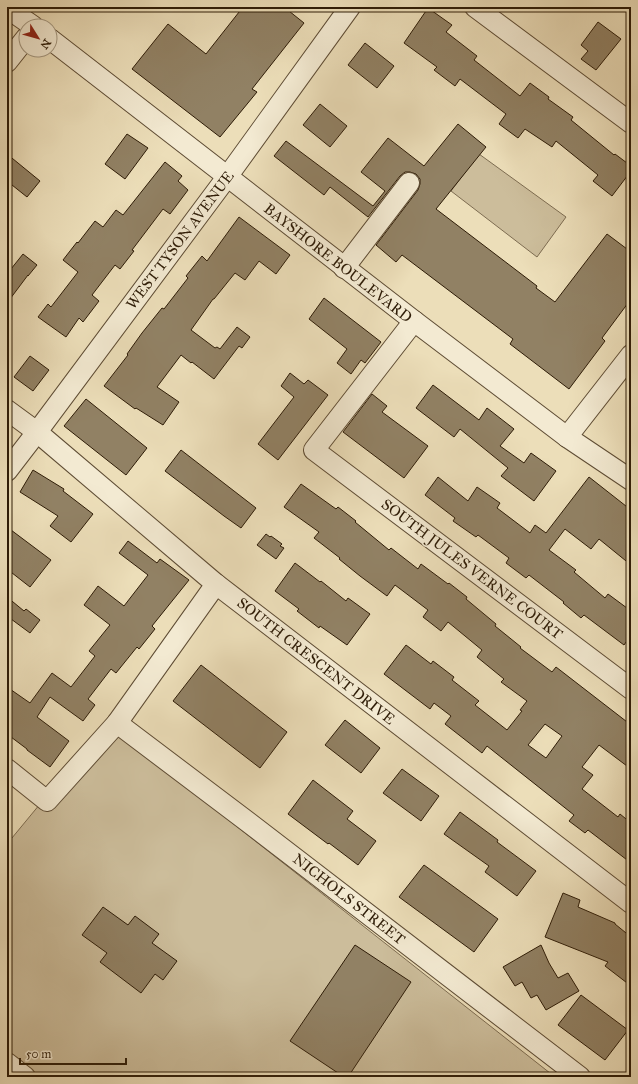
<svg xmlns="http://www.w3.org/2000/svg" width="638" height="1084" viewBox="0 0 638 1084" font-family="'IM FELL Great Primer',serif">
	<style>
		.green { fill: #ccbd9b; stroke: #7d6c51 }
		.building { fill: #918164; stroke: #2e1c07; fill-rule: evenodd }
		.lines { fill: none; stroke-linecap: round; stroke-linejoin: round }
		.minor-casing { stroke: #5e4c34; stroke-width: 22 }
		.minor { stroke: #f3ead2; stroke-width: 20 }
		.labels { text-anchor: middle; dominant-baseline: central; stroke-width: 3; stroke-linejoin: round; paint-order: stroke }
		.street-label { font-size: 15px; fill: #2e1c07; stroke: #f3ead2 }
	</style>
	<rect width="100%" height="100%" fill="#ecdeb9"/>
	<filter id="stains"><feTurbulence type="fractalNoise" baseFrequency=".005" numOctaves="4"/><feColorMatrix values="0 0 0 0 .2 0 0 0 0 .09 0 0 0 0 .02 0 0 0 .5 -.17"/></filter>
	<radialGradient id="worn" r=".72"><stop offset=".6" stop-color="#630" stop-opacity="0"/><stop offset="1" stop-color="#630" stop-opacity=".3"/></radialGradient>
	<g class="green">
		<path d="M479,154L566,217L537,257L451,191Z"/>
		<path d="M118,733L127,740L555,1077H37L7,1053V844L40,804L49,811Z"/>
	</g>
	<g class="building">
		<path d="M243,7H284L304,23L252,89L257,92L220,137L132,69L168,24L206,54Z"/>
		<path d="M428,8L452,25L446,32L477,56L474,60L520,96L530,83L549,97L548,99L573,117L571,120L614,155L615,154L631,166V171L612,196L593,181L598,175L556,141L552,147L525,129L518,138L499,124L506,114L460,79L455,86L434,70L437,67L404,43Z"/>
		<path d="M598,22L621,39L596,70L581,59L588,51L581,45Z"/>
		<path d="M365,43L394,66L377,88L348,65Z"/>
		<path d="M320,104L347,126L330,147L303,125Z"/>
		<path d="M458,124L486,147L436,209L537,286L536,288L555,302L607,234L631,252V299L602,338L605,341L569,389L510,344L513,339L402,255L396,262L376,245L418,190L420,184V179L416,174L410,172H405L400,176L368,217L330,187L324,195L274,156L286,141L373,206L385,191L361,172L388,138L424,166Z"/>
		<path d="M127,134L148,148L125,179L105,164Z"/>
		<path d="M7,154L40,181L27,197L7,181Z"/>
		<path d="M165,162L182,176L178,181L188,190L170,214L163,209L132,250L134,251L120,269L115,265L92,295L99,301L83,322L79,318L66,337L38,317L48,304L51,307L78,272L63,260L77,242L78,243L95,221L103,227L116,210L123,215Z"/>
		<path d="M239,217L290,255L276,274L259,261L245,280L235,273L214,299H213L191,330L215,348L217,347L220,349L237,327L250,337L242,348L239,346L214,379L192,362L191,363L181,355L157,387L179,402L163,425L136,408L135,409L104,386L128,355L127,354L142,333L162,308L164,309L188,278L186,276L202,256L207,261Z"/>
		<path d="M23,254L37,265L28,276V275L7,303V274Z"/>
		<path d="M324,298L381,342L365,363L361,360L351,374L337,363L347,349L309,319Z"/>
		<path d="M30,356L49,370L33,391L14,377Z"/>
		<path d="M290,373L304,384L308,380L328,395L278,460L258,444L294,397L281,386Z"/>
		<path d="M433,385L479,420L487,408L514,429L500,446L524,463L531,453L556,471L534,501L501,476L508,468L460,429L454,437L416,408Z"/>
		<path d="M372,394L387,406L382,412L428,446L404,478L343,432Z"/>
		<path d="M86,399L147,448L126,475L64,426Z"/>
		<path d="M181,450L256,508L241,528L224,516L165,471Z"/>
		<path d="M33,470L64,489L63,491L93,514L71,542L50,526L58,516L20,492Z"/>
		<path d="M438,477L468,501L477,487L500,503L497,508L530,533L535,525L546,533L589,477L631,510V565L599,539L591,549L565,529L549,550L576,570L574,572L605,598L608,594L631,611V635L624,645L584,615L581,618L563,603L564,602L529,575L526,578L506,563L509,558L478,535L476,537L453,521L455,518L425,495Z"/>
		<path d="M301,484L336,509L338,507L356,521L355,522L389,550L391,548L418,569L421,564L448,584L449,583L467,597L466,599L496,624L495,626L521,647L520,648L552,672L556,667L631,725V769L599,745L582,767L593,775L582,789L618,817L620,814L631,823V863L588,830L585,833L569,821L574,815L487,746L482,753L445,724L451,716L434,703L430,709L384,674L406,645L431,664L433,661L454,677L452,680L479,701L475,705L507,730L522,711L520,710L527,701L501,682L504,679L477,657L482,650L448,622L441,631L423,617L428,610L395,585L387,596L360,576L339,559L340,558L314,538L319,532L284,507ZM545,724L562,736L546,758L528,745Z"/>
		<path d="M7,527L51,560L30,587L7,569Z"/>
		<path d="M266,534L270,537L271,536L282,544L280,546L284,548L276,559L257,545Z"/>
		<path d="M128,541L157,563L160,559L189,580L152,626L155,629L139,649L137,647L116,673L111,669L88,699L95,705L83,721L50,697L37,717L69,741L50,767L27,750V749L7,734V687L30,703L52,673L71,687L95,656L89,651L110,625L84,605L98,586L124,606L148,575L119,553Z"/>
		<path d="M295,563L320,582L321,581L346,601L348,598L370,614L347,645L320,626L319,628L297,611L299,609L275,591Z"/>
		<path d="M7,597L24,611L26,609L40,620L30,633L7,616Z"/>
		<path d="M201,665L287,732L260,768L173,701Z"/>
		<path d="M345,720L380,748L361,773L325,745Z"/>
		<path d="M402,769L439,796L421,821L383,793Z"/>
		<path d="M313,780L353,811L347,819L376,841L358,865L329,843L328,844L288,814Z"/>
		<path d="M460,812L498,840L497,842L536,871L517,896L485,872L489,866L444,834Z"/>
		<path d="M424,865L498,919L474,952L399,897Z"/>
		<path d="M563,893L580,900L578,907L615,923V924L631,937V986L605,966L608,962L545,937Z"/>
		<path d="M103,907L128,925L135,916L159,934L152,943L177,961L163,980L155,974L141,993L100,962L107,953L82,935Z"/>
		<path d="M355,945L411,982L348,1077H344L290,1041Z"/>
		<path d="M541,945L549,963L558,978L568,973L579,991L546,1010L537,995L531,998L522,982L515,986L503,967Z"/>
		<path d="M581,995L628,1030L605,1060L558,1025Z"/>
	</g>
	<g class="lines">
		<g class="minor-casing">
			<g id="minor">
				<path d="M475,7L631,123"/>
				<path d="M7,8L33,26"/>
				<path d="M50,39L414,321L567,437L631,480"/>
				<path d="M7,62L26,38"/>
				<path d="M344,268L409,183"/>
				<path d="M414,321L314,450L631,689"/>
				<path d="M7,410L37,432L216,584L631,903"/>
				<path d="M567,437L631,355"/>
				<path d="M7,471L37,432L227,177L350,7"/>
				<path d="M117,723L248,822L580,1077"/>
				<path d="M7,769L47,801L117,723L216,584"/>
				<path d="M7,1063L25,1077"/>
			</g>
		</g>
		<use href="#minor" class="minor"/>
	</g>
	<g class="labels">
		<g class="street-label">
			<text transform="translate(180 240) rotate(-53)">WEST TYSON AVENUE</text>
			<text transform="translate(338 263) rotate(38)">BAYSHORE BOULEVARD</text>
			<text transform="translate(472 569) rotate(37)">SOUTH JULES VERNE COURT</text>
			<text transform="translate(316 661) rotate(38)">SOUTH CRESCENT DRIVE</text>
			<text transform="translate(349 899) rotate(38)">NICHOLS STREET</text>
		</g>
	</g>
	<rect width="638" height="1084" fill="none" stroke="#ecdeb9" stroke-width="24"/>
	<rect x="8" y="8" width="622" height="1068" fill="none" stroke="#2e1c07" stroke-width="2"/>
	<rect x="12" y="12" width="614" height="1060" fill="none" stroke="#2e1c07"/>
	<g transform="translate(38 38) rotate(127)"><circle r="19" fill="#f3ead2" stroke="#a49881"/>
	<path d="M0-3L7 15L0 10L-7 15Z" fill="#8f2418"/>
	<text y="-6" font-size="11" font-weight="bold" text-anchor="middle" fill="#2e1c07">N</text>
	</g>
	<path d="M20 1058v6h106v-6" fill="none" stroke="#2e1c07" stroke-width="2"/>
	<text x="26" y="1058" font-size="12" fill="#2e1c07" stroke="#f3ead2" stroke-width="3" paint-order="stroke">50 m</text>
	<rect width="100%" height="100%" filter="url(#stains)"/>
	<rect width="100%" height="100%" fill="url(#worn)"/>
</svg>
